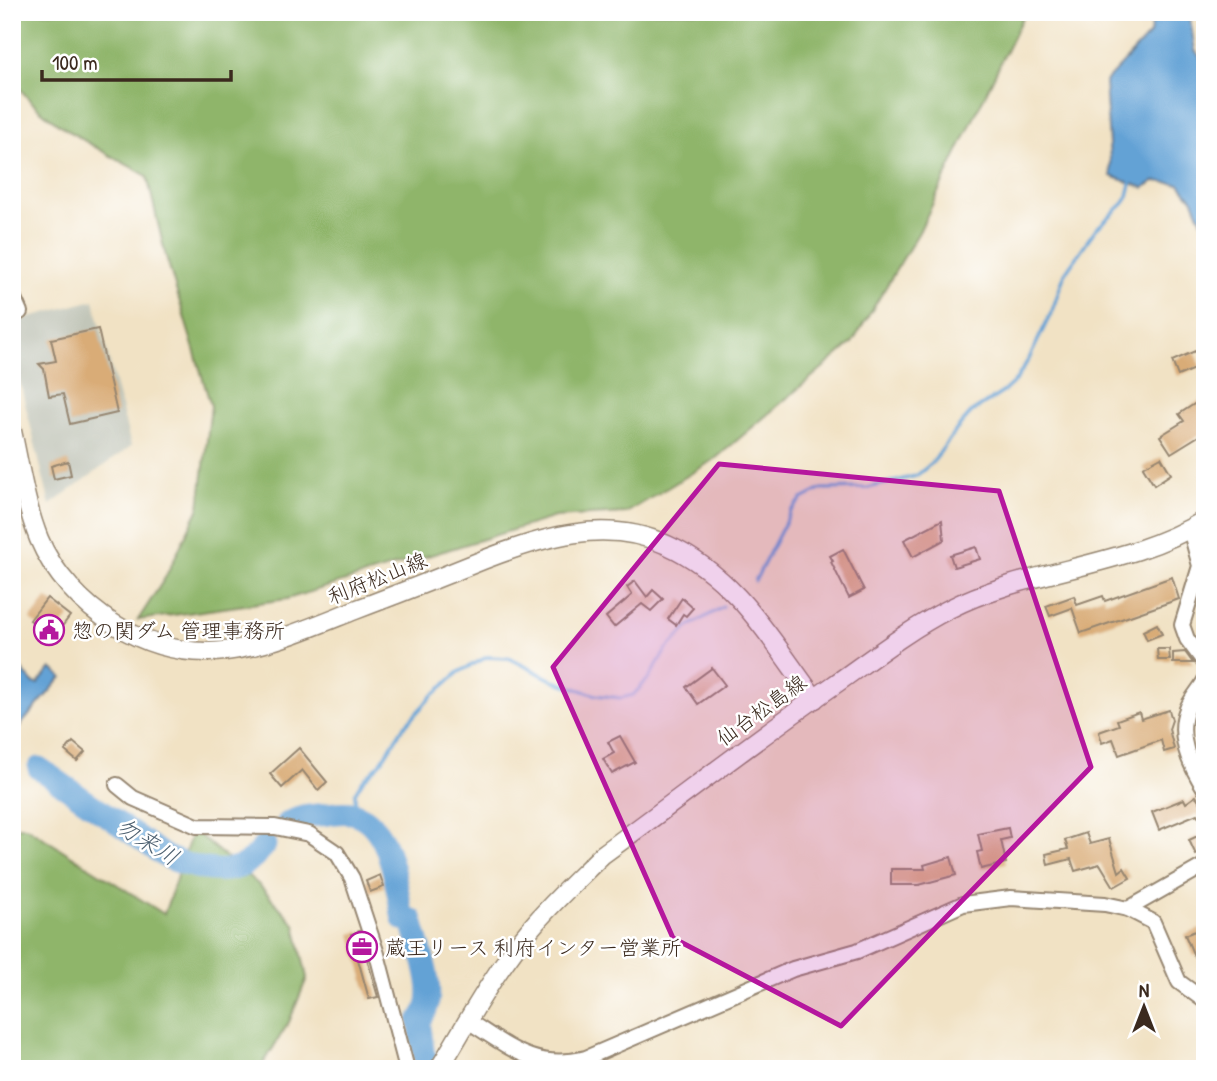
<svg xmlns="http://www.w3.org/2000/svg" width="1217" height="1081" viewBox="0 0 1217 1081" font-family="'Patrick Hand','Klee One',sans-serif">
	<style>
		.industrial { fill: #c2c6b9 }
		.forest { fill: #8fb56a; stroke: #657044; stroke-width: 2 }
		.water { fill: #63a2d5; stroke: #4f667a; stroke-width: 2 }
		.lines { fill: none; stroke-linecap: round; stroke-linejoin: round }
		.stream { stroke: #63a2d5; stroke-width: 3.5 }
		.river { stroke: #63a2d5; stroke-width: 23 }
		.building { fill: #d9ac77 }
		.minor-casing { stroke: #968671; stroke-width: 18 }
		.major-casing { stroke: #968671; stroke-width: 21 }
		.minor { stroke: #fff; stroke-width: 14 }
		.major { stroke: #fff; stroke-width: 18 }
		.marked { fill: #b5179e; fill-opacity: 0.2; stroke: #b5179e; stroke-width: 5; stroke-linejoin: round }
		.labels { text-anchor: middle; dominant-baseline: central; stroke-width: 5; stroke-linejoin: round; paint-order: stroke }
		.street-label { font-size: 21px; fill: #3b2a1e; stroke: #fff }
		.poi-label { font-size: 21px; fill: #3b2a1e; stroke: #fff; text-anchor: start }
		.water-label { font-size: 23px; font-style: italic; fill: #4d6070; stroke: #fff }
	</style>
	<rect width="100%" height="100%" fill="#fff"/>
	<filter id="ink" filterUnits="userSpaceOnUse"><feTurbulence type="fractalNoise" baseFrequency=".0143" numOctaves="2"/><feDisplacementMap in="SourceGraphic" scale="14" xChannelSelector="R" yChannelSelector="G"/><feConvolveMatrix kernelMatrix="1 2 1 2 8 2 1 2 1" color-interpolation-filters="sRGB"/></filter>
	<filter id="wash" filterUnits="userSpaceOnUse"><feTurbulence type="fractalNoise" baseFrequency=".00686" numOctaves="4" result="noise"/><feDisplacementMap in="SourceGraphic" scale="28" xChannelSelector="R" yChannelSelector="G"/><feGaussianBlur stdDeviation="1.57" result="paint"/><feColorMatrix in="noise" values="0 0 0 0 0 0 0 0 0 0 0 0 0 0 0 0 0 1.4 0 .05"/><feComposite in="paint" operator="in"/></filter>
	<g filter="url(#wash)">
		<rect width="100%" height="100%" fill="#f1e2c4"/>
		<path class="industrial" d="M94,300L131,446L50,505L12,350V322Z"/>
		<g class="forest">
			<path d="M12,12H1025L919,232L852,343L715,459L626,513L555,517L287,599L138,620L165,578L199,508L211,406L165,253L147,176C111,155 22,113 12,72C9,58 12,28 12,12Z"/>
			<path d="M12,827H26L164,914L193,830L259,885L295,924L307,978L289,1022L260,1069H12Z"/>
		</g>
		<g class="water">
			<path d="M1153,12H1189L1195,50L1205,64V229L1193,200L1180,184L1154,181L1144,188L1111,176L1105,82L1150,34Z"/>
			<path d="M12,658L33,683L38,684L51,668L62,677L12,735Z"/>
		</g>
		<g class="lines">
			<g class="stream">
				<path d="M755,581L791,511L802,499L822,489L868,488L916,476L932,463L957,429L972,412L1003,392L1016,380L1030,357L1052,311L1065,273L1095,230L1124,203L1128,196L1132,180"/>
				<path d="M355,814V793L363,780L380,764L402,729L431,697L459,672L487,657L509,658L554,681L596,695L621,698L633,695L649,678L666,650L688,627L723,607"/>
			</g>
			<g class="river">
				<path d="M39,768L166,857C188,866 222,877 244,865C252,860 259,852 265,845"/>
				<path d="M287,824C300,815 313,816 328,814C336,813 347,811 355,814C391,825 396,887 403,919L412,920C418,948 442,997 419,1021L424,1057L436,1069"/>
			</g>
		</g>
		<g id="blocks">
			<g class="building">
				<path d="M98,329L117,413L70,424L63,394L49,396L44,369L39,364L56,361L51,339Z"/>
				<path d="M1195,351L1201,366L1178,376L1172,361Z"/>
				<path d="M1205,397V432L1171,453L1160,436L1184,421L1179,414Z"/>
				<path d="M1161,457L1171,474L1154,485L1143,467Z"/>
				<path d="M68,461L71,475L54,479L51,466Z"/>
				<path d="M942,520L944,540L913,557L904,540Z"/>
				<path d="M976,547L980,559L954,567L950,555Z"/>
				<path d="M843,549L864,590L849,598L831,562L833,561L830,556Z"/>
				<path d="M1172,577L1179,599L1081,633L1072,608L1050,616L1046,606L1074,596L1077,605L1103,596L1105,601Z"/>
				<path d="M635,581L647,597L653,590L663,599L651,611L642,604L614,627L606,617L632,595L627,587Z"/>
				<path d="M47,598L70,616L53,638L30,620Z"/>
				<path d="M682,598L693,608L686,616L683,614L676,625L668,619Z"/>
				<path d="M1157,624L1162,634L1147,640L1143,631Z"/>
				<path d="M1157,649H1169L1170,660H1158Z"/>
				<path d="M1185,652L1193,663H1173V653Z"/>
				<path d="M712,668L725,685L698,704L686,687Z"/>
				<path d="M1169,710L1172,720L1169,729L1174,749L1164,752L1161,740L1119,755L1113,739L1102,743L1099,732L1119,725L1117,720L1139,712L1141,719Z"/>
				<path d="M620,736L635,762L612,774L603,759L614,753L608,742Z"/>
				<path d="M73,742L85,752L77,761L65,751Z"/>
				<path d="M299,748L327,782L318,790L302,770L282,788L270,774Z"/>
				<path d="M1196,796L1205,809V826L1197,814L1159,830L1152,812L1184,799L1186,803Z"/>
				<path d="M1008,828L1010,838L1001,840L1006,863L981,869L977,852L982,851L978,834Z"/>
				<path d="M1086,833L1090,844L1109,839L1119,872L1124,868L1130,878L1114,887L1100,864L1075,871L1071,859L1048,865L1046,854L1068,849L1065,840Z"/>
				<path d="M1202,834L1205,851L1196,855L1189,840Z"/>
				<path d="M951,857L956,875L919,885H891V869H925L924,865Z"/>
				<path d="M380,875L384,887L370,892L366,881Z"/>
				<path d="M1200,929L1205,941V952L1194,956L1185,935Z"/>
				<path d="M359,931L378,997L369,999L351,934Z"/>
			</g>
		</g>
	</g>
	<g filter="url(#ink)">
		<use href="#blocks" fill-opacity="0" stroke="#968671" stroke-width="2"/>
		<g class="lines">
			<g class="minor-casing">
				<g id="minor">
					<path d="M12,294L20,312L12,314"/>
					<path d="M1190,529L1200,566L1182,625L1187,639L1205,663"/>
					<path d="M1205,680C1200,690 1191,698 1187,709C1176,736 1190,766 1205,789"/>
					<path d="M117,785L133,798L197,826L275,827L309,834L337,853L352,878L377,954L407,1069"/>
					<path d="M1128,909L1205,865"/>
					<path d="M468,1021C509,1047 535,1071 586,1058L793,969L857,951L963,904L1011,898L1105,904L1128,909L1153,922L1179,982L1205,1001"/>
				</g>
			</g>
			<g class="major-casing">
				<g id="major">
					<path d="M12,431C20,467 25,504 39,539C53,573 83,605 114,624C200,678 271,643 355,610C398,594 441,577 483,560C542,537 606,517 667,545C736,576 771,640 815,699"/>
					<path d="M439,1069C469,1019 498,965 537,921C557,898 580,877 602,855C679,799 755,740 834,685C871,659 908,630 949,609C1029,568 1126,568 1205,520"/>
				</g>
			</g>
			<use href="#minor" class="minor"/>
			<use href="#major" class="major"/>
		</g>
	</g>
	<path class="marked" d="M719,464L999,491L1091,767L841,1026L673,938L553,667Z"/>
	<defs>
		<g id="civic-ring" transform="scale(1.575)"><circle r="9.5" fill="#fff" stroke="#b5179e" stroke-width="1.5"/><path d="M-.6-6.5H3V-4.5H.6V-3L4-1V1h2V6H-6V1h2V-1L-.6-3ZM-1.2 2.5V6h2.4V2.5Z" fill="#b5179e"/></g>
		<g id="office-ring" transform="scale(1.575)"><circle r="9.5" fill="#fff" stroke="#b5179e" stroke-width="1.5"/><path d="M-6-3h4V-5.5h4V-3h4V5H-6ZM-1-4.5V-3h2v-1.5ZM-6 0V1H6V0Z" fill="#b5179e"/></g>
	</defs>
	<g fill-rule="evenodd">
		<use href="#civic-ring" x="49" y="630"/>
		<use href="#office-ring" x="362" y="947"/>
	</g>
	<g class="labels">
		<g class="street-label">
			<text transform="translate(377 578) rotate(-22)">利府松山線</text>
			<text transform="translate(761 710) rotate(-36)">仙台松島線</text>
		</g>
		<g class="poi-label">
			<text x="72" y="630">惣の関ダム 管理事務所</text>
			<text x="385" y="947">蔵王リース 利府インター営業所</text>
		</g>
		<g class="water-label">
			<text transform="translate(148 841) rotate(32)">勿来川</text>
		</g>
	</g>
	<rect width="1217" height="1081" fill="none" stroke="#fff" stroke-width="42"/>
	<g transform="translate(1144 1007)" stroke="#ffffff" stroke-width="5" paint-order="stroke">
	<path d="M0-5L12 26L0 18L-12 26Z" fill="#3b2a1e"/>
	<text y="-10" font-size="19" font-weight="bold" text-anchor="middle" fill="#3b2a1e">N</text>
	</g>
	<path d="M42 70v10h189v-10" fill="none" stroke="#3b2a1e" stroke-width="3.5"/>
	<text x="52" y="70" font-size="21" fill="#3b2a1e" stroke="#ffffff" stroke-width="5" paint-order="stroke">100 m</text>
</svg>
